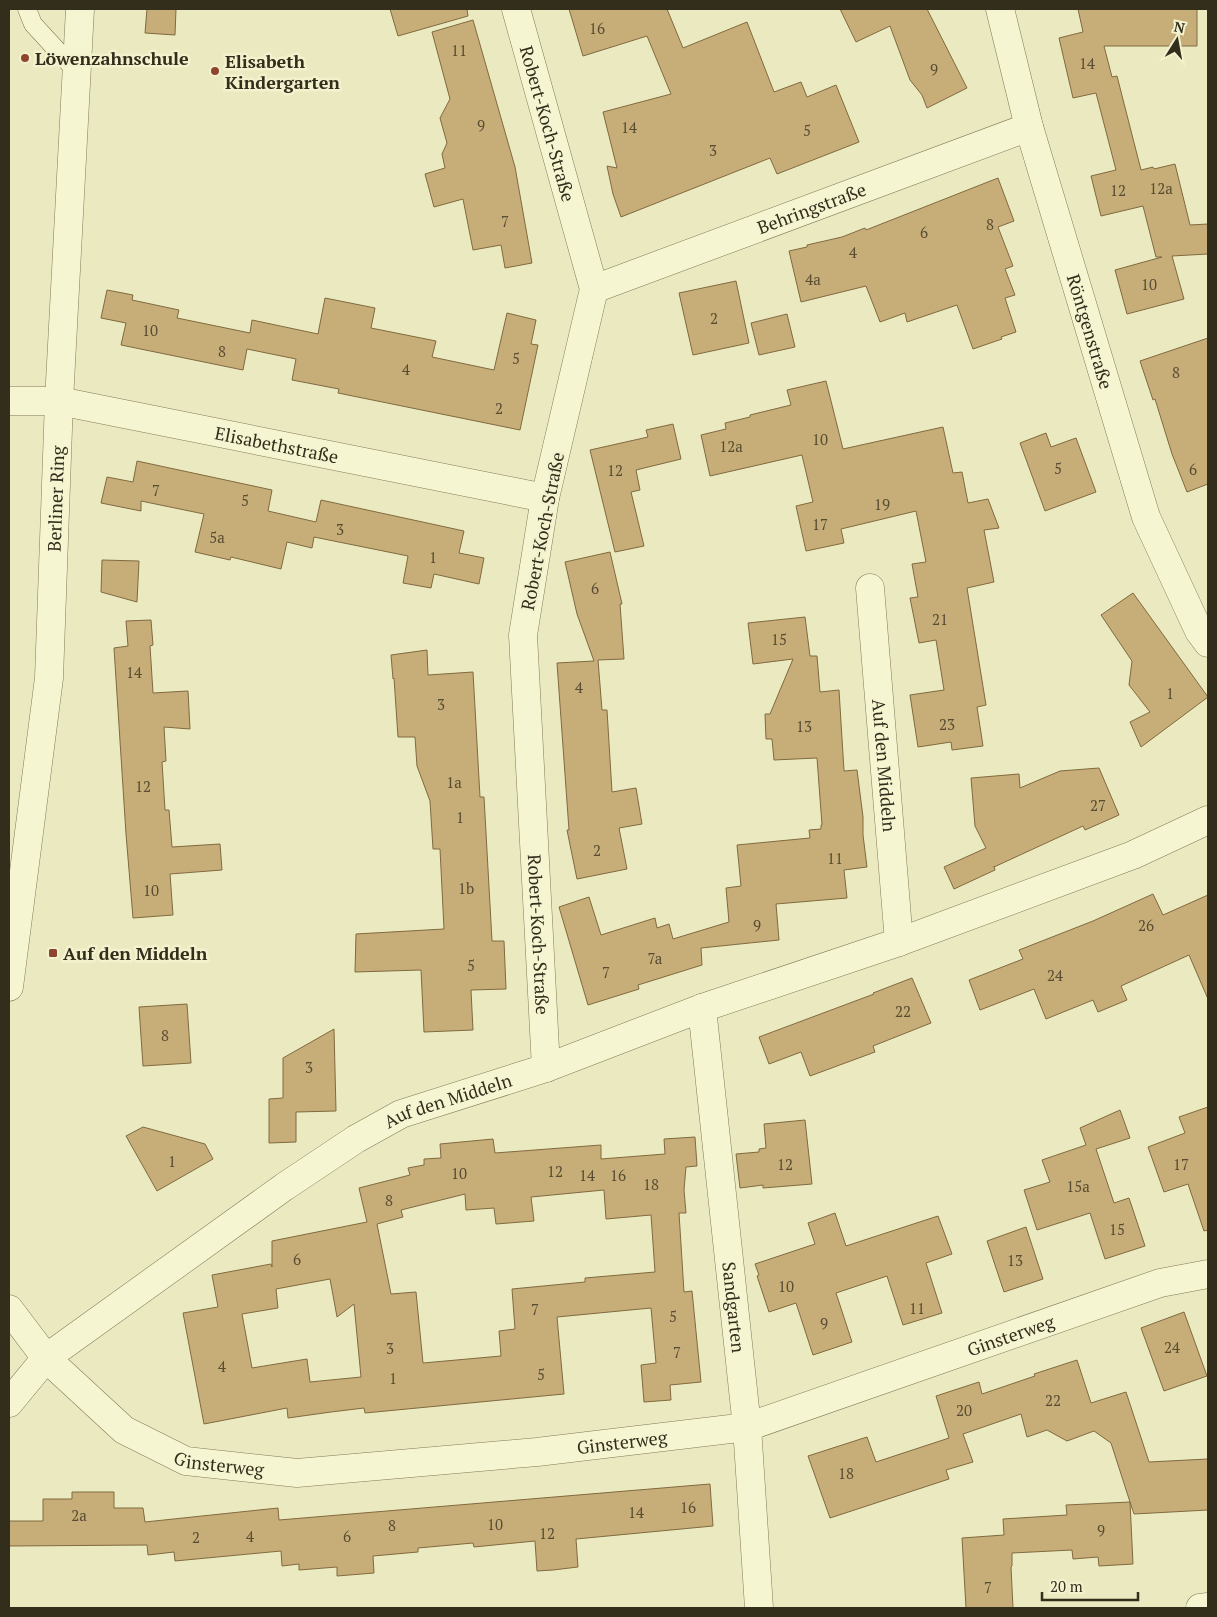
<svg xmlns="http://www.w3.org/2000/svg" width="1217" height="1617" viewBox="0 0 1217 1617" font-family="'PT Serif',serif">
	<style>
		.building { fill: #c7ad77; stroke: #806a40; fill-rule: evenodd }
		.lines { fill: none; stroke-linecap: round; stroke-linejoin: round }
		.service-casing { stroke: #837a58; stroke-width: 19 }
		.minor-casing { stroke: #837a58; stroke-width: 29 }
		.service { stroke: #f6f5d2; stroke-width: 18 }
		.minor { stroke: #f6f5d2; stroke-width: 28 }
		.poi-dot { fill: #8e452c; stroke: #f3f2ce; stroke-width: 2 }
		.labels { text-anchor: middle; dominant-baseline: central; stroke-width: 5; stroke-linejoin: round; paint-order: stroke }
		.number-label { font-size: 15px; fill: #584d33 }
		.poi-label { font-size: 18px; font-weight: bold; fill: #332d1c; stroke: #f3f2ce; text-anchor: start }
		.street-label { font-size: 18px; fill: #332d1c; stroke: #f3f2ce }
	</style>
	<rect width="100%" height="100%" fill="#ebe9bf"/>
	<g class="building">
		<path d="M147,9H176L175,35L145,33Z"/>
		<path d="M390,9H467L468,16L398,36Z"/>
		<path d="M569,9H667L683,48L747,22L774,92L801,82L807,97L836,85L859,142L777,174L770,158L621,217L613,194L607,166L617,168L603,112L671,94L647,36L583,56Z"/>
		<path d="M840,9H927L967,88L927,108L922,95L910,80L890,26L856,42Z"/>
		<path d="M1078,9H1197V46H1104L1112,77L1117,76L1141,170L1153,167L1154,169L1175,164L1190,225L1208,224V254L1172,256L1184,299L1127,314L1115,270L1162,257H1156L1143,206L1101,216L1091,176L1116,170L1096,93L1073,98L1059,38L1083,32Z"/>
		<path d="M473,20L515,167L532,263L505,268L501,245L473,250L463,199L434,207L425,174L445,168L442,154L447,143L440,118L450,99L432,32Z"/>
		<path d="M998,178L1014,221L998,227L1013,266L1005,269L1015,295L1005,298L1016,332L1001,337L1002,339L973,349L957,305L907,322L905,313L880,322L866,286L801,302L789,251L807,247V245L842,237L865,228L866,230Z"/>
		<path d="M736,281L749,343L693,355L679,293Z"/>
		<path d="M107,290L133,295L132,300L179,310L177,318L250,333L252,320L318,334L325,298L375,308L371,328L436,341L432,357L494,370L507,313L536,320L531,344L538,345L520,430L338,393L339,389L292,380L296,359L247,349L243,370L121,345L126,323L101,318Z"/>
		<path d="M787,314L795,347L759,355L751,323Z"/>
		<path d="M1208,338V484L1187,492L1172,454L1155,399L1153,400L1140,361Z"/>
		<path d="M826,381L843,449L943,427L953,473L962,472L968,503L988,499L999,528L984,530L994,582L967,588L986,705L977,707L983,746L952,750L951,742L918,747L910,695L944,690L936,640L919,643L910,598L918,597L912,564L926,562L916,511L841,529L844,543L806,551L796,506L813,502L802,455L710,476L701,435L726,429L725,423L750,417V415L791,405L787,390Z"/>
		<path d="M673,424L681,459L636,470L640,490L631,492L644,546L615,552L590,450L648,437L646,430Z"/>
		<path d="M1046,433L1051,447L1076,438L1096,492L1045,511L1020,443Z"/>
		<path d="M137,461L272,490L268,511L316,522L321,500L464,531L459,553L484,558L479,584L434,574L431,588L403,583L408,556L314,537L312,548L287,542L281,569L231,557L230,560L195,552L204,514L141,501V511L101,503L107,477L133,482Z"/>
		<path d="M610,552L622,604H620L624,659L598,660L602,710H607L612,792L636,788L642,824L619,828L627,869L577,879L567,830H569L557,663L594,661L577,614L565,562Z"/>
		<path d="M102,560L139,561L137,602L101,592Z"/>
		<path d="M1133,593L1208,697L1141,747L1130,722L1150,712L1129,685L1132,661L1101,615Z"/>
		<path d="M805,617L810,656H817L820,692L839,690L844,771L857,770L863,817V835L867,867L844,870L847,898L776,904L779,940L701,948L702,965L638,985L639,989L588,1005L559,907L589,897L601,935L655,918L657,928L669,924L673,939L729,922L726,888L741,886L737,845L810,838L809,830L821,829V825H822L817,758L774,760L772,739H766L765,714H770L793,659L753,664L748,623Z"/>
		<path d="M151,620L153,645L150,646L153,693L188,691L190,729L164,727L166,761L162,762L165,810H169L172,847L220,844L222,870L170,874L173,915L133,918L126,834L114,648L128,646L126,621Z"/>
		<path d="M427,650L428,675L473,672L480,797H484L492,941H504L506,989L471,990L473,1030L424,1032L421,970L355,972L356,934L444,929L440,849H433L430,801L417,766L415,737H398L394,678L393,679L391,655Z"/>
		<path d="M1099,768L1119,815L1085,830L1083,826L994,867V866L995,870L954,889L944,867L986,848L975,826L971,778L1019,774L1020,788L1060,771Z"/>
		<path d="M1153,894L1163,915L1208,895V999L1189,955L1121,986L1127,1000L1098,1012L1093,1000L1046,1019L1034,989L980,1010L969,980L1023,959L1019,950L1093,921Z"/>
		<path d="M912,978L931,1023L873,1046L875,1052L810,1076L801,1052L769,1064L759,1037L874,994L873,993Z"/>
		<path d="M187,1004L191,1063L143,1066L139,1007Z"/>
		<path d="M334,1029L336,1111L296,1112V1142L269,1143V1099L283,1098V1058Z"/>
		<path d="M1208,1107V1230L1204,1231L1188,1184L1164,1192L1148,1147L1185,1133L1179,1117Z"/>
		<path d="M1120,1110L1130,1138L1096,1149L1114,1203L1129,1198L1145,1246L1105,1259L1090,1213L1037,1230L1024,1190L1050,1182L1042,1160L1086,1145L1080,1128Z"/>
		<path d="M805,1120L812,1184L763,1188V1185L740,1188L736,1154L759,1152V1149L766,1148L764,1124Z"/>
		<path d="M143,1127L205,1144L213,1159L157,1191L126,1136Z"/>
		<path d="M695,1137L697,1166L686,1167L684,1190L686,1213H679L684,1292L692,1291L701,1382L670,1385L671,1400L644,1402L641,1365L656,1363L651,1308L557,1317L564,1394L365,1413L364,1408L331,1412L288,1418L287,1408L204,1424L183,1313L218,1307L212,1275L271,1264L272,1267V1241L367,1222L359,1188L410,1175L408,1168L424,1165V1159L441,1158L440,1144L493,1139L495,1153L601,1145V1159L665,1154L664,1139ZM604,1190L606,1219L651,1215L655,1272L585,1278V1282L512,1289L515,1329L499,1331L501,1356L423,1363L416,1292L391,1294L377,1224L403,1217L401,1210L465,1194L466,1210L494,1208L496,1224L534,1221L531,1197ZM330,1279L337,1317L354,1304L361,1377L310,1382L307,1359L252,1368L242,1314L278,1308L276,1289Z"/>
		<path d="M835,1213L846,1246L938,1216L952,1254L926,1263L942,1313L903,1325L887,1276L836,1293L852,1342L813,1355L796,1303L769,1312L757,1276L759,1275L755,1264L815,1244L808,1223Z"/>
		<path d="M1026,1227L1043,1279L1004,1292L987,1241Z"/>
		<path d="M1184,1312L1207,1376L1164,1391L1141,1328Z"/>
		<path d="M1077,1360L1091,1403L1126,1392L1149,1462L1208,1459V1510L1134,1514L1130,1502L1133,1564L1099,1566L1098,1557L1073,1559L1072,1550L1012,1553V1566L1011,1567L1013,1608H966L962,1538L1004,1535L1003,1519L1067,1515L1066,1505L1130,1502L1111,1443L1094,1431L1067,1441L1047,1430L1027,1437L1021,1414L963,1434L973,1462L946,1470L949,1479L830,1518L808,1456L867,1437L876,1462L949,1438L936,1396L979,1382L982,1394L1035,1376L1034,1374Z"/>
		<path d="M710,1484L713,1526L576,1539L578,1567L553,1570L537,1571L535,1541L474,1547L473,1543L418,1548V1552L373,1556L374,1573L337,1576V1567L299,1570V1564L282,1566L281,1551L175,1561L174,1552L148,1555L147,1545L9,1546V1521H43V1499H72V1492H114V1508H143L145,1522L278,1508L279,1520Z"/>
	</g>
	<g class="lines">
		<g class="service-casing">
			<path id="service" d="M27,9L33,24L77,72"/>
		</g>
		<g class="minor-casing">
			<g id="minor">
				<path id="s1" d="M516,9L594,289L545,498L523,635L546,1068"/>
				<path id="s2" d="M1000,9L1029,127L1146,517L1199,631L1208,643"/>
				<path id="s3" d="M594,289L1029,127"/>
				<path id="s4" d="M9,401H59L545,498"/>
				<path id="s5" d="M870,588L899,942"/>
				<path id="s6" d="M9,987L49,678L59,401L80,9"/>
				<path id="s7" d="M702,1008L747,1427L759,1608"/>
				<path id="s8" d="M9,1309L46,1358L124,1430L186,1461L297,1473L537,1452L747,1427L1160,1283L1208,1274"/>
				<path id="s9" d="M9,1403L46,1358L284,1187L356,1139L401,1114L546,1068L702,1008L899,942L1133,855L1208,820"/>
				<path d="M1200,1608L1208,1607"/>
			</g>
		</g>
		<use href="#service" class="service"/>
		<use href="#minor" class="minor"/>
	</g>
	<g class="poi-dot">
		<circle cx="25" cy="58" r="5"/>
		<circle cx="215" cy="71" r="5"/>
		<rect x="48" y="948" width="10" height="10" rx="2.5"/>
	</g>
	<g class="labels">
		<g class="number-label">
			<text x="597" y="28">16</text>
			<text x="459" y="50">11</text>
			<text x="1087" y="63">14</text>
			<text x="934" y="69">9</text>
			<text x="481" y="125">9</text>
			<text x="629" y="127">14</text>
			<text x="807" y="130">5</text>
			<text x="713" y="150">3</text>
			<text x="1161" y="188">12a</text>
			<text x="1118" y="190">12</text>
			<text x="505" y="221">7</text>
			<text x="990" y="224">8</text>
			<text x="924" y="232">6</text>
			<text x="853" y="252">4</text>
			<text x="813" y="279">4a</text>
			<text x="1149" y="284">10</text>
			<text x="714" y="318">2</text>
			<text x="150" y="330">10</text>
			<text x="222" y="351">8</text>
			<text x="516" y="358">5</text>
			<text x="406" y="369">4</text>
			<text x="1176" y="372">8</text>
			<text x="499" y="408">2</text>
			<text x="820" y="439">10</text>
			<text x="731" y="446">12a</text>
			<text x="1058" y="468">5</text>
			<text x="1193" y="469">6</text>
			<text x="615" y="470">12</text>
			<text x="156" y="490">7</text>
			<text x="245" y="500">5</text>
			<text x="882" y="504">19</text>
			<text x="820" y="524">17</text>
			<text x="340" y="529">3</text>
			<text x="217" y="537">5a</text>
			<text x="433" y="557">1</text>
			<text x="595" y="588">6</text>
			<text x="940" y="619">21</text>
			<text x="779" y="639">15</text>
			<text x="134" y="672">14</text>
			<text x="579" y="687">4</text>
			<text x="1170" y="693">1</text>
			<text x="441" y="704">3</text>
			<text x="947" y="724">23</text>
			<text x="804" y="726">13</text>
			<text x="454" y="782">1a</text>
			<text x="143" y="786">12</text>
			<text x="1098" y="805">27</text>
			<text x="460" y="817">1</text>
			<text x="597" y="850">2</text>
			<text x="835" y="858">11</text>
			<text x="466" y="888">1b</text>
			<text x="151" y="890">10</text>
			<text x="757" y="925">9</text>
			<text x="1146" y="925">26</text>
			<text x="655" y="958">7a</text>
			<text x="471" y="965">5</text>
			<text x="606" y="972">7</text>
			<text x="1055" y="975">24</text>
			<text x="903" y="1011">22</text>
			<text x="165" y="1035">8</text>
			<text x="309" y="1067">3</text>
			<text x="172" y="1161">1</text>
			<text x="785" y="1164">12</text>
			<text x="1181" y="1164">17</text>
			<text x="555" y="1171">12</text>
			<text x="459" y="1173">10</text>
			<text x="587" y="1175">14</text>
			<text x="618" y="1175">16</text>
			<text x="651" y="1184">18</text>
			<text x="1078" y="1186">15a</text>
			<text x="389" y="1200">8</text>
			<text x="1117" y="1229">15</text>
			<text x="297" y="1259">6</text>
			<text x="1015" y="1260">13</text>
			<text x="786" y="1286">10</text>
			<text x="917" y="1308">11</text>
			<text x="535" y="1309">7</text>
			<text x="673" y="1316">5</text>
			<text x="824" y="1323">9</text>
			<text x="1172" y="1347">24</text>
			<text x="390" y="1348">3</text>
			<text x="677" y="1352">7</text>
			<text x="222" y="1366">4</text>
			<text x="541" y="1374">5</text>
			<text x="393" y="1378">1</text>
			<text x="1053" y="1400">22</text>
			<text x="964" y="1410">20</text>
			<text x="846" y="1473">18</text>
			<text x="688" y="1507">16</text>
			<text x="636" y="1512">14</text>
			<text x="79" y="1515">2a</text>
			<text x="495" y="1524">10</text>
			<text x="392" y="1525">8</text>
			<text x="1101" y="1530">9</text>
			<text x="547" y="1533">12</text>
			<text x="250" y="1536">4</text>
			<text x="347" y="1536">6</text>
			<text x="196" y="1537">2</text>
			<text x="988" y="1587">7</text>
		</g>
		<g class="poi-label">
			<text x="35" y="58">Löwenzahnschule</text>
			<text x="225" y="61">Elisabeth<tspan x="225" dy="21">Kindergarten</tspan></text>
			<text x="63" y="953">Auf den Middeln</text>
		</g>
		<g class="street-label">
			<text stroke="none"><textPath href="#s1" startOffset="119">Robert-Koch-Straße</textPath></text>
			<text stroke="none"><textPath href="#s3" startOffset="232">Behringstraße</textPath></text>
			<text stroke="none"><textPath href="#s2" startOffset="335">Röntgenstraße</textPath></text>
			<text stroke="none"><textPath href="#s4" startOffset="272">Elisabethstraße</textPath></text>
			<text stroke="none"><textPath href="#s6" startOffset="491">Berliner Ring</textPath></text>
			<text transform="translate(542 531) rotate(-79)">Robert-Koch-Straße</text>
			<text stroke="none"><textPath href="#s5" startOffset="178">Auf den Middeln</textPath></text>
			<text stroke="none"><textPath href="#s1" startOffset="944">Robert-Koch-Straße</textPath></text>
			<text stroke="none"><textPath href="#s9" startOffset="538">Auf den Middeln</textPath></text>
			<text stroke="none"><textPath href="#s7" startOffset="301">Sandgarten</textPath></text>
			<text stroke="none"><textPath href="#s8" startOffset="1080">Ginsterweg</textPath></text>
			<text stroke="none"><textPath href="#s8" startOffset="675">Ginsterweg</textPath></text>
			<text stroke="none"><textPath href="#s8" startOffset="270">Ginsterweg</textPath></text>
		</g>
	</g>
	<rect width="1217" height="1617" fill="none" stroke="#332d1c" stroke-width="20"/>
	<g transform="translate(1177 40) rotate(11)" stroke="#f3f2ce" stroke-width="4" paint-order="stroke">
	<path d="M0-4L9 19L0 12L-9 19Z" fill="#332d1c"/>
	<text y="-8" font-size="14" font-weight="bold" text-anchor="middle" fill="#332d1c">N</text>
	</g>
	<path d="M1042 1592v8h96v-8" fill="none" stroke="#332d1c" stroke-width="2.5"/>
	<text x="1050" y="1592" font-size="15" fill="#332d1c" stroke="#f3f2ce" stroke-width="4" paint-order="stroke">20 m</text>
</svg>
